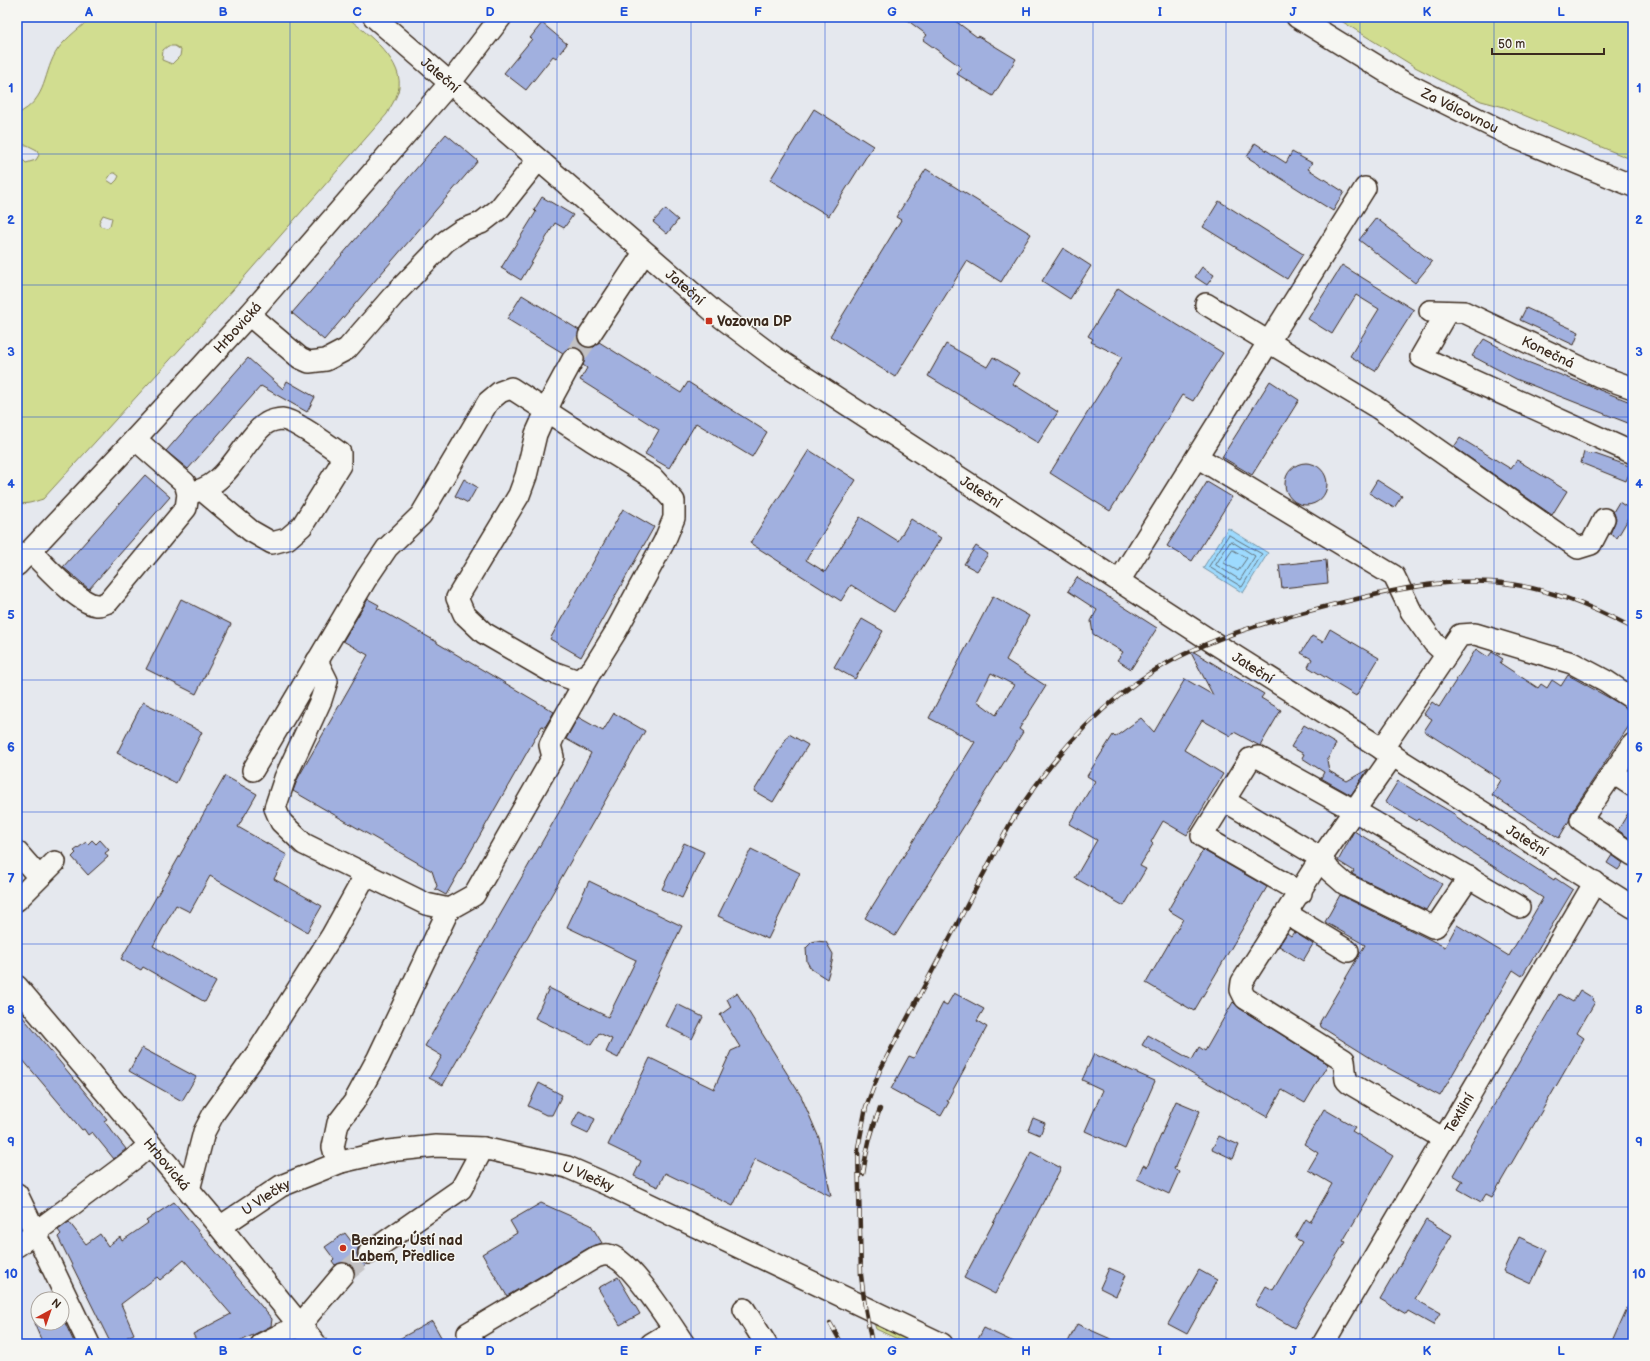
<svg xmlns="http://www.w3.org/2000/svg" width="1650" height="1361" viewBox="0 0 1650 1361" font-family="'Balsamiq Sans',sans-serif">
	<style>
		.green { fill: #d1dd90; stroke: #868457; fill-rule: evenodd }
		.water { fill: #9ddafe; stroke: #7694a4 }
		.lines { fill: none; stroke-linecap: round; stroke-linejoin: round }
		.shore { stroke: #627078; stroke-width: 1 }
		.building { fill: #a1b0df; stroke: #3b2a1e; fill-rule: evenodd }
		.minor-tunnel { stroke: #c3c2c4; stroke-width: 21; stroke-dasharray: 21 10; stroke-linecap: butt }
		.minor-casing { stroke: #3b2a1e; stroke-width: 24 }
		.major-casing { stroke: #3b2a1e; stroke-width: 25 }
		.minor { stroke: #f6f6f2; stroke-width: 21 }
		.major { stroke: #f6f6f2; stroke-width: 22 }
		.rail-casing { stroke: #3b2a1e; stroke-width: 4.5 }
		.rail { stroke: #f6f6f2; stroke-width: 3; stroke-dasharray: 9; stroke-linecap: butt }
		.grid { fill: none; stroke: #1d4ed8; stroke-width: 1; stroke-opacity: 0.55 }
		.poi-dot { fill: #c8321e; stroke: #f6f6f2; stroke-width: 1.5 }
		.labels { text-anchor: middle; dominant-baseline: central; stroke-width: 3; stroke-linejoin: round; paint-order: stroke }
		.street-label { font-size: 14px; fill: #3b2a1e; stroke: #f6f6f2 }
		.poi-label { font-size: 14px; font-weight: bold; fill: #3b2a1e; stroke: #f6f6f2; text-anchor: start }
		.neatline { fill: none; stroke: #1d4ed8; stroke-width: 1.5 }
		.grid-label { font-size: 13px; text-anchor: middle; font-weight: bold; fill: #1d4ed8 }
	</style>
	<rect width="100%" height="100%" fill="#e5e8ee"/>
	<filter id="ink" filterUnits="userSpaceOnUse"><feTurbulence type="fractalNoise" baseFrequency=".025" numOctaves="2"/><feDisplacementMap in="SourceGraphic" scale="8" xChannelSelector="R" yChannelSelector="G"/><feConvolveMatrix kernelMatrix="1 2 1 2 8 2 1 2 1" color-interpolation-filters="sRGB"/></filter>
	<g filter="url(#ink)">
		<g class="green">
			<path d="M92,17H347C366,33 407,62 398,92C396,99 390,107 387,114L211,315L43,499C33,502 27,505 17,503V114C49,99 42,72 58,49C67,37 81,27 92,17ZM168,46H175L181,50L180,56L172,64L162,60L163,50ZM21,145H27L37,150L39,155L36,160L26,163L19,156L18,150ZM112,173H115L119,176L117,180L113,184L107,180ZM103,215L112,218L110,226L107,228L100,226L99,222Z"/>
			<path d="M1335,17H1633V160L1504,107L1481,101L1415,67Z"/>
			<path d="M874,1323L919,1344H908L876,1329Z"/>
		</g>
		<path class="water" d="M1228,528L1268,553L1243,593L1203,568Z"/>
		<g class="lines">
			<g class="shore">
				<path d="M1229,535L1262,554L1242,587L1209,567Z"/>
				<path d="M1231,541L1255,556L1240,580L1216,565Z"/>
				<path d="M1233,550L1247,558L1238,571L1224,563Z"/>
			</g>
		</g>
		<g class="building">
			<path d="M903,17H950L977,37L978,36L1016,59L993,96L957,74L961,67L923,40L927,35Z"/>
			<path d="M542,23L567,44L556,58L553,56L526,90L504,73L532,39L530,38Z"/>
			<path d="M814,109L873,146L829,216L770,180Z"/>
			<path d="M446,134L478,161L324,340L292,313Z"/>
			<path d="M1255,143L1286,163L1292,152L1312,163L1308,169L1344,192L1333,211L1247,157Z"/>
			<path d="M926,169L1031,234L1001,282L967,261L895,377L830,336L901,220L896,217Z"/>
			<path d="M542,197L573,215L564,228L555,223L521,280L501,268L536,212L534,210Z"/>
			<path d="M1219,201L1303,254L1287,279L1203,227Z"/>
			<path d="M665,209L678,220L667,234L653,222Z"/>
			<path d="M1376,218L1432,262L1415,283L1359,240Z"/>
			<path d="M1063,248L1091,266L1070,299L1042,281Z"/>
			<path d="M1342,265L1414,310L1375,371L1350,356L1379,309L1356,295L1332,334L1308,319Z"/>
			<path d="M1202,267L1214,275L1207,285L1195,277Z"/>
			<path d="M1118,288L1223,353L1193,401L1182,395L1110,511L1050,473L1122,357L1091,342L1093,339L1088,336Z"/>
			<path d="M522,295L579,330L578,341L583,346L589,348L594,347L599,342L681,393L688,382L767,432L752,457L696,423L669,468L645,454L659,430L580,380L587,368L583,365L585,359L583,352L578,348L573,347L567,349L563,353L507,319Z"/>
			<path d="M1526,308L1579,332L1574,345L1520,320Z"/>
			<path d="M1484,339L1525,361L1633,403V425L1516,379L1472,356Z"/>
			<path d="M946,344L987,367L993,357L1020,373L1013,384L1058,412L1038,443L928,376Z"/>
			<path d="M248,358L283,389L287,381L315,397L307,412L261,386L188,469L166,451Z"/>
			<path d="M1270,381L1299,400L1252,475L1222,457Z"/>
			<path d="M1460,438L1511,469L1517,460L1567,491L1552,515L1454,447Z"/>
			<path d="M809,450L856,480L806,560L825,572L860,517L898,541L911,519L941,538L894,612L851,585L841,601L750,543Z"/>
			<path d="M1584,452L1591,455L1592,453L1632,467L1626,481L1581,463Z"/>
			<circle cx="1306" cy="484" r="21"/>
			<path d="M145,475L170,497L89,589L63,567Z"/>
			<path d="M464,479L477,487L468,503L455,496Z"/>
			<path d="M1377,480L1402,496L1394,508L1369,493Z"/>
			<path d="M1207,482L1232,497L1192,561L1167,546Z"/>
			<path d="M1619,502L1633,511L1617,538L1610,534L1616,519L1613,512Z"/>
			<path d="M623,509L654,527L581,657L550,639Z"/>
			<path d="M976,546L988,554L977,571L964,564Z"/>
			<path d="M1326,560L1328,583L1282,588L1279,565Z"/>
			<path d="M1077,577L1157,628L1131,669L1117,660L1123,652L1093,634L1091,621L1097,610L1068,591Z"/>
			<path d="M993,596L1029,616L1006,660L1046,686L1019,729L1023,732L895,936L865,918L975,742L929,718ZM991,673L1014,685L996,715L977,701Z"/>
			<path d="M181,599L231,624L196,694L146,669Z"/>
			<path d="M368,599L379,605L377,608L437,642V643L554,712L545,727L542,726L446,895L435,889L437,886L432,871L293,791L298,778L368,655L343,641Z"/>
			<path d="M862,619L883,631L855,679L834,667Z"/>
			<path d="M1330,629L1379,658L1356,696L1308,667L1312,659L1301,653L1312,636L1323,642Z"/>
			<path d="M1189,649L1264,694L1261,698L1281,710L1260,746L1234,732L1231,736L1202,720L1184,750L1223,774L1187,835L1163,821L1151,842L1153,844L1140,866L1146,869L1124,906L1075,878L1097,840L1069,824L1095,781L1087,776L1113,735L1115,737L1141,718L1154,732L1185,679L1213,695Z"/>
			<path d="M1476,649L1488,657L1492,652L1503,659L1500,663L1538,688L1541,684L1547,688L1552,680L1561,686L1568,675L1633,711V720L1571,813L1569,821L1559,838L1492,795L1501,780L1424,731L1432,719L1424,714L1432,702L1439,707Z"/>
			<path d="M143,702L202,732L176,783L117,753Z"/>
			<path d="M614,713L645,731L443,1085L429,1078L442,1056L425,1046L574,786L591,753L566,739L578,717L603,731Z"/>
			<path d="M1304,725L1336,744L1327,760L1329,771L1347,781L1368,769L1351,795L1321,778L1324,772L1302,758L1304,754L1291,747Z"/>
			<path d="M789,734L808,745L773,802L754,791Z"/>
			<path d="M225,776L257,794L238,827L287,855L274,879L322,906L307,932L210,876L190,912L176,905L153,946L216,982L205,1002L143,967L141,970L121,959Z"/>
			<path d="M1398,781L1456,815L1455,817L1554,880L1555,878L1573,890L1522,976L1513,970L1440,1096L1377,1062L1321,1027L1320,1022L1365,945L1325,922L1340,895L1445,947L1457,925L1509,956L1543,898L1419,819L1417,821L1385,802Z"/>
			<path d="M1633,805V841L1618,830Z"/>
			<path d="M1354,831L1442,884L1426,910L1352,874L1354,871L1338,861Z"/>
			<path d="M92,840L96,844L100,840L109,850L105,853L108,857L88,875L72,857L76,853L74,851L86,842L88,844Z"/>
			<path d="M684,843L704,852L682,898L662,889Z"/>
			<path d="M751,849L800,873L768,939L718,916Z"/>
			<path d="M1203,850L1267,887L1194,1011L1146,983L1183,919L1168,910Z"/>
			<path d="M1612,855L1623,863L1618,870L1607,863Z"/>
			<path d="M589,881L682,926L618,1058L606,1052L612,1039L599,1033L591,1045L535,1018L549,988L608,1017L636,960L567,927Z"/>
			<path d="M1294,932L1313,944L1303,961L1279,946L1287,933L1291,936Z"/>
			<path d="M816,941L826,942L833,954L832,962L827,979L811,969L807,962L806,948L812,942Z"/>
			<path d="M1580,990L1593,998L1592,1000L1595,1002L1577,1033L1584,1038L1492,1197L1486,1194L1481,1202L1458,1189L1463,1181L1453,1175L1559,994L1573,1002Z"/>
			<path d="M737,993L801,1096L819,1138L831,1196L755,1159L733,1206L665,1173L658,1187L634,1176L641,1161L608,1145L650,1058L714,1089L731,1051L740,1047L720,1015L731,1007L727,999Z"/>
			<path d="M954,993L984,1009L977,1021L987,1027L947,1101L949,1102L941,1116L891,1089L909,1056L914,1058L943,1003L947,1005Z"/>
			<path d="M1233,1002L1239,1008L1328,1064L1305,1103L1282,1090L1267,1117L1142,1045L1148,1035L1192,1060L1199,1047L1205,1051Z"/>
			<path d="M677,1004L703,1017L692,1039L666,1026Z"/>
			<path d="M17,1010L107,1119L104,1121L126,1149L114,1159L92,1132L88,1135L84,1129L82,1130L17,1053Z"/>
			<path d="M142,1048L196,1077L182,1101L129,1071Z"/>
			<path d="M1094,1054L1155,1081L1125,1149L1085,1131L1103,1090L1082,1080Z"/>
			<path d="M539,1083L562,1095L552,1115H546L528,1106Z"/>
			<path d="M1176,1101L1200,1111L1174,1169L1179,1172L1169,1194L1137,1179L1143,1165L1147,1167Z"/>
			<path d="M1324,1109L1355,1127L1352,1131L1393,1156L1343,1241L1345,1242L1304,1308L1305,1309L1294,1328L1255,1305L1266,1286L1273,1290L1302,1242L1295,1238L1306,1219L1310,1222L1332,1184L1308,1170L1318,1153L1304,1144Z"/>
			<path d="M579,1111L595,1119L588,1134L571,1126Z"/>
			<path d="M1033,1118L1045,1123L1040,1135L1028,1130Z"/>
			<path d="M1219,1136L1239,1145L1233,1159L1212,1149Z"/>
			<path d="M1031,1152L1061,1168L995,1294L964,1278Z"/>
			<path d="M174,1202L272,1319L271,1326L235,1344H198L193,1334L231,1314L184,1260L160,1280L157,1277L121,1304L134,1334L127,1337L131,1344H111L58,1237L61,1234L58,1230L69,1222L86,1244L100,1234L108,1246L120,1237L122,1241L148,1223L146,1221Z"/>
			<path d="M541,1203L591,1225L602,1243L590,1247L507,1296L482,1254L517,1233L510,1221Z"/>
			<path d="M1426,1220L1452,1235L1415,1299L1440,1313L1433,1325L1408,1311L1406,1314L1380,1299Z"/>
			<path d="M345,1233L354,1245L360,1240L362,1243L358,1248L357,1254L359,1260L367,1264L355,1274L351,1265L345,1262L335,1265L332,1261L334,1259L325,1247Z"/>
			<path d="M1519,1237L1547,1250L1531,1284L1503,1271Z"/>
			<path d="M1109,1268L1126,1275L1116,1296L1100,1288Z"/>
			<path d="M1199,1270L1217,1280L1187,1334L1168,1324Z"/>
			<path d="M618,1277L640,1314L620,1325L598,1288Z"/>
			<path d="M1633,1295V1344H1611Z"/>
			<path d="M432,1321L445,1344H390Z"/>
			<path d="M34,1323H65L75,1344H43Z"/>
			<path d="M1077,1324L1122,1344H1067Z"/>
			<path d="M984,1328L1018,1344H989L978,1339Z"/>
		</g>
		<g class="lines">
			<g class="minor-tunnel">
				<path d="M573,359L589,336"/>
				<path d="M343,1274L369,1253"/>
			</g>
			<g class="minor-casing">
				<g id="minor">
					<path id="s1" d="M374,17L713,311L774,357L1211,641L1633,907"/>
					<path id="s2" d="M1297,17L1403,82L1516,138L1633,186"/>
					<path d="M1206,304L1378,408L1578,548L1591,544L1604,519"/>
					<path id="s3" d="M1430,311L1464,312L1599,376L1633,388"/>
					<path d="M1447,312L1421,357L1633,453"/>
					<path d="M249,315L300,358L309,362L326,360L347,349L393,296L446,241L462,230L481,223L499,209L538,160"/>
					<path d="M589,336L644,253"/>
					<path d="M1197,457L1394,576L1411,611L1434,643L1446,654"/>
					<path d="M188,494C199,491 208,488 216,481C235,467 250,433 267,423C270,421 278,419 282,419C295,420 328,445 340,453V465L302,526L287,539L272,543L251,531L202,490"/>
					<path d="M30,551C44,564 78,604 97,605C100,606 105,603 108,602L186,508L188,494L185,483L135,439"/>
					<path id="s4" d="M17,565L135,439L249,315L450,83L501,17"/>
					<path d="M1119,581L1365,188"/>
					<path d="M317,661L327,681L321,700L285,778L275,808L281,822L304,844L426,904L449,909L474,895L553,757L550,745L554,736L591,671"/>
					<path d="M1633,744L1613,773L1633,786"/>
					<path d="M1382,749L1460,635L1475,634L1572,663L1606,681L1633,699"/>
					<path d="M1393,755L1321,858L1242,982L1241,990L1245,998L1344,1060L1346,1080L1349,1083L1444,1139"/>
					<path d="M253,770L366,579L387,548L421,515L488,402L500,392L511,388L591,440L653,478L674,501V518L664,542L615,633L592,670L578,681L550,671L484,633L464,614L457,598L519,495L526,476L536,434L554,394L573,359"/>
					<path d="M1613,773L1581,820L1633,855"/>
					<path d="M1225,801L1321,858L1330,871L1345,884L1433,927L1436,926L1469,877"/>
					<path d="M17,852L39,877"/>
					<path d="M1301,893L1202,836L1250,759L1258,757L1355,811L1519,907"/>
					<path d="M17,900L55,862"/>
					<path d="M1287,914L1348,951"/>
					<path d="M341,1162L336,1158L333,1147L338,1123L354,1102L378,1058L449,909"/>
					<path d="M189,1190L204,1132L214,1113L259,1050L331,937L366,874"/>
					<path d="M17,1194L89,1344"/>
					<path id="s5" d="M220,1227L281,1186L341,1162L388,1151L436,1146L483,1148L567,1167L611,1186L942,1344"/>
					<path d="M17,1246L136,1157L149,1145"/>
					<path d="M369,1253L461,1189L483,1148"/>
					<path d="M744,1309L766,1344"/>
					<path d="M262,1344L300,1325L343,1274"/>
					<path d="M474,1344L468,1333L596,1257C599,1256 604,1254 608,1255C629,1257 671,1325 684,1344"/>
					<path d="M651,1344L674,1330"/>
					<path id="s6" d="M1323,1344L1595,882"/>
				</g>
			</g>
			<g class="major-casing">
				<g id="major">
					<path id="s7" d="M17,987L220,1227L315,1344"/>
				</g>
			</g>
			<use href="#minor" class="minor"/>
			<use href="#major" class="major"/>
			<g class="rail-casing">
				<g id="rail">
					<path d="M863,1174C866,1151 871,1130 880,1109"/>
					<path d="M830,1323L842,1344"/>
					<path d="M872,1344L865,1307L861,1275L858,1148L866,1107L880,1070L1011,822C1046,767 1086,718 1140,680C1198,640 1265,622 1332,605C1384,592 1438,579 1491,582C1541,585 1589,605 1633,628"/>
				</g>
			</g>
			<use href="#rail" class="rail"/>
		</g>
	</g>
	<path class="grid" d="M156,17V1344M290,17V1344M424,17V1344M557,17V1344M691,17V1344M825,17V1344M959,17V1344M1093,17V1344M1226,17V1344M1360,17V1344M1494,17V1344M17,154H1633M17,285H1633M17,417H1633M17,549H1633M17,680H1633M17,812H1633M17,944H1633M17,1076H1633M17,1207H1633"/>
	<g class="poi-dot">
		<rect x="705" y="317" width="8" height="8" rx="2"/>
		<circle cx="343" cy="1248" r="4"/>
	</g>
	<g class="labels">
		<g class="street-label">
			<text stroke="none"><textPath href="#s1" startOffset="88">Jateční</textPath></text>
			<text stroke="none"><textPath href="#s2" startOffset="188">Za Válcovnou</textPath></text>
			<text stroke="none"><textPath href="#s1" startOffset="412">Jateční</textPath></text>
			<text stroke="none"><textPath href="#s4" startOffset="324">Hrbovická</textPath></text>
			<text stroke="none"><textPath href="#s3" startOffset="127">Konečná</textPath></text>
			<text stroke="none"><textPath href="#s1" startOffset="772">Jateční</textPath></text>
			<text stroke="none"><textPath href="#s1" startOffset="1096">Jateční</textPath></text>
			<text stroke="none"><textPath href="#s1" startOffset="1420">Jateční</textPath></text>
			<text stroke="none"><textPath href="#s6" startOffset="268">Textilní</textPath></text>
			<text stroke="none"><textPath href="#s7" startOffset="232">Hrbovická</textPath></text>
			<text stroke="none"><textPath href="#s5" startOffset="391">U Vlečky</textPath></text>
			<text stroke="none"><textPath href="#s5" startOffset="55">U Vlečky</textPath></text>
		</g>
		<g class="poi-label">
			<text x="717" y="321">Vozovna DP</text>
			<text x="351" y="1240">Benzina, Ústí nad<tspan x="351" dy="16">Labem, Předlice</tspan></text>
		</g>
	</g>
	<rect width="1650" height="1361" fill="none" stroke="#f6f6f2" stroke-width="44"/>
	<g transform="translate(50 1311) rotate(40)"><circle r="19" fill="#f6f6f2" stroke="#aba49d"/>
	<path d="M0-3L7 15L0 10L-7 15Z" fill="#c8321e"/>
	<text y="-6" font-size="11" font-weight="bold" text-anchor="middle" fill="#3b2a1e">N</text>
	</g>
	<path d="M1492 48v6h112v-6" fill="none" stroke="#3b2a1e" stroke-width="2"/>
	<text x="1498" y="48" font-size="12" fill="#3b2a1e" stroke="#f6f6f2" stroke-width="3" paint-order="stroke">50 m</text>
	<rect x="22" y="22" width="1606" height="1317" class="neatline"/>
	<g class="grid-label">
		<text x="89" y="16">A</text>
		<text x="223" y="16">B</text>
		<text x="357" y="16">C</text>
		<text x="490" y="16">D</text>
		<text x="624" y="16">E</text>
		<text x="758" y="16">F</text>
		<text x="892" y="16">G</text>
		<text x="1026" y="16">H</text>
		<text x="1160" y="16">I</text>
		<text x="1293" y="16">J</text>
		<text x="1427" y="16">K</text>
		<text x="1561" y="16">L</text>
		<text x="11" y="92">1</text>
		<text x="1639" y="92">1</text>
		<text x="11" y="224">2</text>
		<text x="1639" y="224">2</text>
		<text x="11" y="356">3</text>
		<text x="1639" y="356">3</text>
		<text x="11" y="488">4</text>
		<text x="1639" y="488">4</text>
		<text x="11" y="619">5</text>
		<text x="1639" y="619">5</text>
		<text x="11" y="751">6</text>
		<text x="1639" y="751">6</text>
		<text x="11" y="883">7</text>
		<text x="1639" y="883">7</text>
		<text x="11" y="1014">8</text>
		<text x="1639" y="1014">8</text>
		<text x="11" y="1146">9</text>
		<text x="1639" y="1146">9</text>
		<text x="11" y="1278">10</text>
		<text x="1639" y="1278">10</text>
		<text x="89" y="1355">A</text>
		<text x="223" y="1355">B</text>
		<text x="357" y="1355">C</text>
		<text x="490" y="1355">D</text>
		<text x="624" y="1355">E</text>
		<text x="758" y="1355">F</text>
		<text x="892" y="1355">G</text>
		<text x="1026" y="1355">H</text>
		<text x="1160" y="1355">I</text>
		<text x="1293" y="1355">J</text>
		<text x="1427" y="1355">K</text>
		<text x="1561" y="1355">L</text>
	</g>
</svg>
